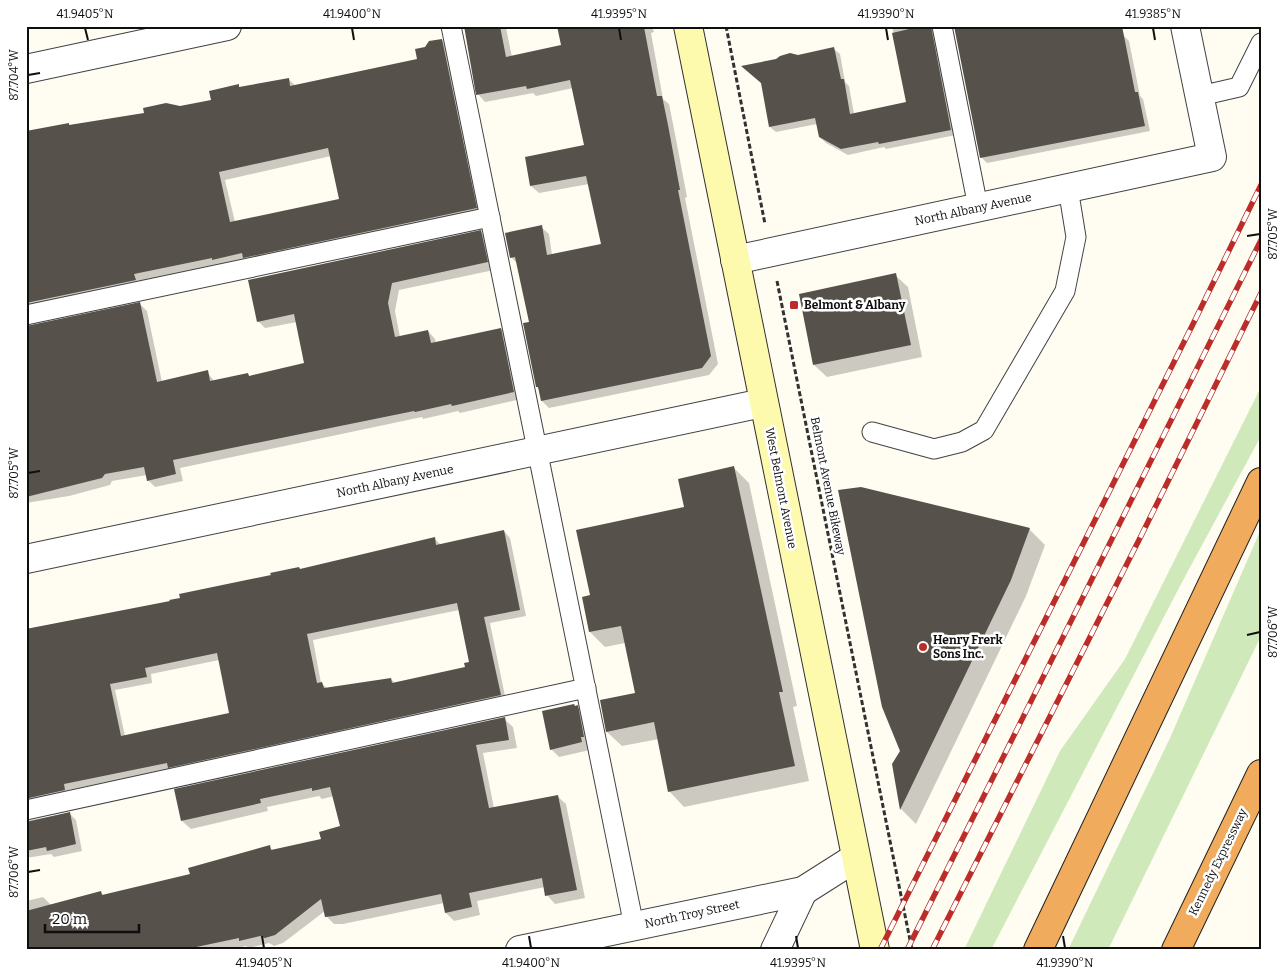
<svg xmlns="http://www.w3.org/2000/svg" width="1287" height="976" viewBox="0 0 1287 976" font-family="Bitter,serif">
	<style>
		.green { fill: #cfe9bb }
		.shadow { fill: #0003; fill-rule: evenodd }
		.building { fill: #57514b; fill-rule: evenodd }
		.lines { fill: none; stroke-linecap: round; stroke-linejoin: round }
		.service-casing { stroke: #424242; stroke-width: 21 }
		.minor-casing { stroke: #424242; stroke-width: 30 }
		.secondary-casing { stroke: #313131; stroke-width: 30 }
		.motorway-casing { stroke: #202020; stroke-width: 30 }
		.path { stroke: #313131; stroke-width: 3; stroke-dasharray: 5 2.5; stroke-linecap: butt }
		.service { stroke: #fff; stroke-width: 19 }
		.minor { stroke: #fff; stroke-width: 28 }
		.secondary { stroke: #fdfaae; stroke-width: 28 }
		.motorway { stroke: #f1ab5d; stroke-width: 28 }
		.rail-casing { stroke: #bc2d29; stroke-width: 5.5 }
		.rail { stroke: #fff; stroke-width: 4; stroke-dasharray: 11; stroke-linecap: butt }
		.ticks { fill: none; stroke: #0f0f0f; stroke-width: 2 }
		.poi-dot { fill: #bc2d29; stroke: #fff; stroke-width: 2 }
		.labels { text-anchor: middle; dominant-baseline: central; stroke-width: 5; stroke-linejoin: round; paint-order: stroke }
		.street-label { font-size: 12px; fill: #0f0f0f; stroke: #fff }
		.poi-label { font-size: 12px; font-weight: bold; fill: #0f0f0f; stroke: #fff; text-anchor: start }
		.neatline { fill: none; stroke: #0f0f0f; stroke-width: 2 }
		.ticks-label { font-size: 12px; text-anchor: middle; fill: #0f0f0f }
	</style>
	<rect width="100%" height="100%" fill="#fffdf1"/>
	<g class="green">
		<path d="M1261,387V436L1181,584L991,950H964L1060,751L1125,659Z"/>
		<path d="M1261,529V636L1108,950H1068L1170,738Z"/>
	</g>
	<g class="shadow">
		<path d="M470,26H504L506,28L512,57L562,46L558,26H652L654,32L651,33L663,99L669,104L675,134L687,197L685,198L718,364L709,375L549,408L542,401L539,389L537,387L530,323L518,264L511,257L541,227L549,234L552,255L603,245L589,184L539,193L531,186L527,158L585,146L573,88L536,96L533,93L485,102L478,94Z"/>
		<path d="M892,26H938L956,135L886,149L884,147L848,155L826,143L820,137L817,124L776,132L770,127L798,56L834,49L840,54L845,82L849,86L854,114L908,103Z"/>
		<path d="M1123,35L1129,41L1140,96L1143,99L1150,131L987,163L981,157Z"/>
		<path d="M442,40L449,48L483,215L219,265L141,281L142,287L26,314V132L69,124L70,126L180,108L212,101L238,86L241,88L288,79L296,86L419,60L426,48ZM331,156L340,200L235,222L225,180Z"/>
		<path d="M481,232L488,239L494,270L399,290L395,311L400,337L428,331L435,339L436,343L501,329L508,337L521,399L460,413L458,411L423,419L422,417L180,468L183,481L155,487L148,480L147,475L112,481L110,485L69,496L26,503V327L140,304L147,311L162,382L207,372L215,382L248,375L250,377L305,364L297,322L265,328L258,321Z"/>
		<path d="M895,275L908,287L922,357L827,377L814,365Z"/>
		<path d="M734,468L749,483L797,706L793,707L809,781L684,807L670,792L659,739L622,746L607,732L636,694L625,643L605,647L590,632L583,598L592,596L685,508Z"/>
		<path d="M1029,529L1045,545L1026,596L916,824L901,809L894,764Z"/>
		<path d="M504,531L510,538L526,616L490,623L506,701L69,790L71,796L26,807V629L171,602L434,538L441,545ZM459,610L470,663L467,668L395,683L391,679L328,689L321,683L313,640ZM219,660L231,714L125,736L115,690L152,683L151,674Z"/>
		<path d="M577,706L585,715L590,750L559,757L551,749L575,707Z"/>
		<path d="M504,719L513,727L517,748L483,753L494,808L557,796L566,804L585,898L555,904L547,895L545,887L477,901L480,915L454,921L446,913L444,903L343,924H334L326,916L325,911L283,943L274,946L269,943L249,948L246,946L228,950H27L26,901L43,897L51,905L101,892L104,896L191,875L269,847L274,851L322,840L341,827L334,796L322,799L319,796L267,807L268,811L191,829L182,821Z"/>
		<path d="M69,813L76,820L82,851L54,857L51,854L26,858V821Z"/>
	</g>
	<g class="building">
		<path d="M464,26H500L506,57L561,45L557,26L644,27L657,96H662L668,125L680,190H678L711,356L702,368L541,401L538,387H536L523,323L529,322L515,257L510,258L505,233L542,225L547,255L601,244L586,176L530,186L525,157L584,145L570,80L527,89L526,86L476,95Z"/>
		<path d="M922,26H931L951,130L879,144L878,142L841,149L819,137L815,118L769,127L761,83L741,66L776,59L780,56L790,53L798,55L834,47L841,79H844L850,114L906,102L892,33Z"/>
		<path d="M954,26H1122L1135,92H1138L1145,126L980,158Z"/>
		<path d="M442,39L477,208L243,258L242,253L212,260V258L134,274L136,280L26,303V131L69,123V125L144,113L143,108L166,103L180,106L211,100L209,91L239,84V87L289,78L290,86L417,59L415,49L425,47L429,41ZM328,148L339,199L230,222L219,172Z"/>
		<path d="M481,230L488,262L392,283L388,303L395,337L428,330L431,343L501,328L514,392L452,406L451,404L415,412L414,411L173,460L176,474L147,481L144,467L105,474L102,478L26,497V326L140,302L157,382L208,370L210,381L248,373L249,376L304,363L294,314L257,322L248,280Z"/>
		<path d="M896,273L911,345L813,365L799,294Z"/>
		<path d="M734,466L783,692H779L795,766L668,792L654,722L606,732L600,700L635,693L621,626L589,632L582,597L590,595L576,530L684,507L678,479Z"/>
		<path d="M861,487L1030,528L1011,580L900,810L892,764L900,751L882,707L838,490Z"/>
		<path d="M504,530L520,610L484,617L501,695L168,768L167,763L64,784L65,790L29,798L26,785V629L170,601L169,600L180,598L179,594L271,575L270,573L299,567L300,569L435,537L436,545ZM457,603L469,662L464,663L465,667L392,683L391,678L324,688L322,682L317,683L307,634ZM217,653L229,713L121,736L110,684L147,677L145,668Z"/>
		<path d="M574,704L575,706L578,705L584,737H581L582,742L550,750L542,711Z"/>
		<path d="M505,717L509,740L476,745L489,808L558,795L577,890L545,896L542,878L469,893L472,907L445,913L441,894L334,916L325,917L321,899L275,935L265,938L260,936L239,941V938L182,950H26V911L101,891L102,895L190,874L188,868L270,845L271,850L321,839L319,832L340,826L330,787L312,791V788L260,799L261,803L181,821L174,789Z"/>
		<path d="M70,812L76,844L47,851L46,847L26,851V822Z"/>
	</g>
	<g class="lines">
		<g class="service-casing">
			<g id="service">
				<path d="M451,26L634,926"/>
				<path d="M942,26L978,207"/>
				<path d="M1200,96L1239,87L1261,43"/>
				<path d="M26,315L490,217"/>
				<path d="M872,432L934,449L962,442L984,430L1065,291L1076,237L1068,188"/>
				<path d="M26,810L586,688"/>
			</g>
		</g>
		<g class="minor-casing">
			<g id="minor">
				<path d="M26,69L227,26"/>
				<path d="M735,260L1212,157L1185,26"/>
				<path d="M26,559L763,403"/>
				<path d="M520,950L803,891L855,858"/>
				<path d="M775,950L803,891"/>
			</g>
		</g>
		<g class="secondary-casing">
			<path id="secondary" d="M688,26L875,950"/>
		</g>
		<g class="motorway-casing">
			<g id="motorway">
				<path d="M1038,950L1261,482"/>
				<path d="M1176,950L1261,774"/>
			</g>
		</g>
		<g class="path">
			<path d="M726,26L765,224"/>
			<path d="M777,281L912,950"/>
		</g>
		<use href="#service" class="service"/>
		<use href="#minor" class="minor"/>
		<use href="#secondary" class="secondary"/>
		<use href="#motorway" class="motorway"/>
		<g class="rail-casing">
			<g id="rail">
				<path d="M880,950L1196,318L1261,185"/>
				<path d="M907,950L1261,240"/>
				<path d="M932,950L1142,534L1261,293"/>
			</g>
		</g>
		<use href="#rail" class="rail"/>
	</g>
	<path class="ticks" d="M85,28L88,40M352,28L354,40M619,28L621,40M886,28L888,40M1153,28L1155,40M28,75L40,73M1247,236L1260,234M28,473L40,471M1247,635L1260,632M28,872L40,870M262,936L264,948M529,936L531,948M796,936L798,948M1063,936L1065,948"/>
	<g class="poi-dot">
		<rect x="789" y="300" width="10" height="10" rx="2.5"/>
		<circle cx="923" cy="647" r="5"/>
	</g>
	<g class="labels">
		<g class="street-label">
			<text transform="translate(973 209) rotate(-12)">North Albany Avenue</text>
			<text transform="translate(395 481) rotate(-12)">North Albany Avenue</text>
			<text transform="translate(828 486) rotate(79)">Belmont Avenue Bikeway</text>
			<text transform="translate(781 488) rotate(79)">West Belmont Avenue</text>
			<text transform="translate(1218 862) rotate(-64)">Kennedy Expressway</text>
			<text transform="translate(692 914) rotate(-12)">North Troy Street</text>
		</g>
		<g class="poi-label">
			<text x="804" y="305">Belmont &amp; Albany</text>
			<text x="933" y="640">Henry Frerk<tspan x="933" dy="14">Sons Inc.</tspan></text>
		</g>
	</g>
	<rect width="1287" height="976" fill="none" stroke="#ffffff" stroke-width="55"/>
	<path d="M45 924v8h94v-8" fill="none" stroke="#0f0f0f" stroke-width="2.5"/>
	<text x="52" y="924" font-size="15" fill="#0f0f0f" stroke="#ffffff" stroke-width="4" paint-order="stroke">20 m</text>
	<rect x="28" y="28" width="1232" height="920" class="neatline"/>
	<g class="ticks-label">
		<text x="85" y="18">41.9405°N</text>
		<text x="352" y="18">41.9400°N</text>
		<text x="619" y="18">41.9395°N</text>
		<text x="886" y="18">41.9390°N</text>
		<text x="1153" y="18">41.9385°N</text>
		<text transform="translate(14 75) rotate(-90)" y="4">87.704°W</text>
		<text transform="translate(1273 234) rotate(-90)" y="4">87.705°W</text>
		<text transform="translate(14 473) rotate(-90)" y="4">87.705°W</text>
		<text transform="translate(1273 632) rotate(-90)" y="4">87.706°W</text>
		<text transform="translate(14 872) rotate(-90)" y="4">87.706°W</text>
		<text x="264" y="967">41.9405°N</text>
		<text x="531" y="967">41.9400°N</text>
		<text x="798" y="967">41.9395°N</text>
		<text x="1065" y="967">41.9390°N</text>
	</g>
</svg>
